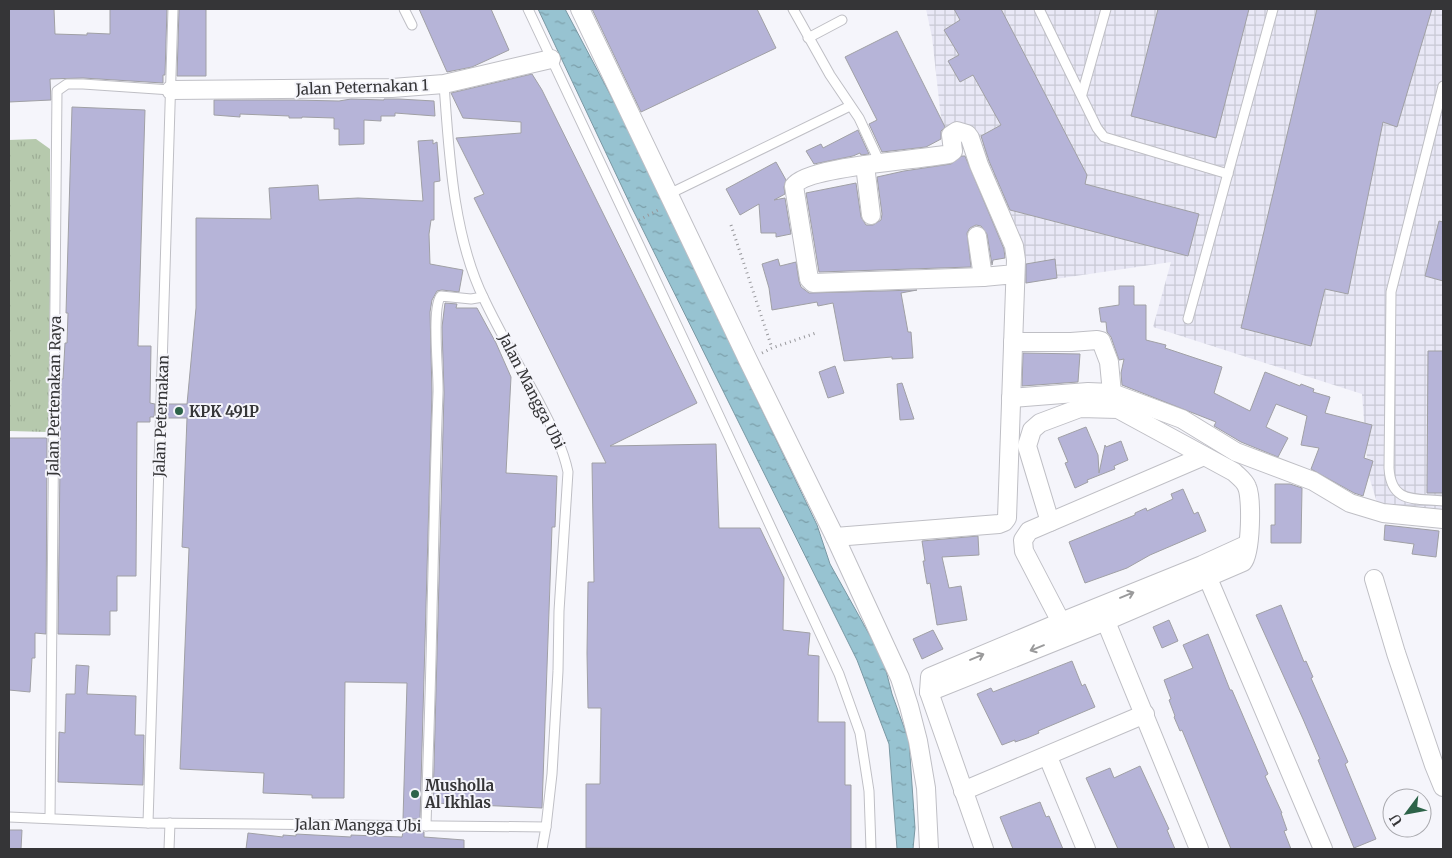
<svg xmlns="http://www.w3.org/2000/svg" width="1452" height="858" viewBox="0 0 1452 858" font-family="Merriweather,serif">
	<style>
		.industrial { fill: url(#industrial-grid) }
		.grass { fill: url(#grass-tufts) }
		.water { fill: url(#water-ripples); stroke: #7a98a3 }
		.building { fill: #b6b4d8; stroke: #a0a0a5 }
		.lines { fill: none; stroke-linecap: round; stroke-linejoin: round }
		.service-casing { stroke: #bfbfc5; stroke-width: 11 }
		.minor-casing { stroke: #bfbfc5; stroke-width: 20 }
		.path { stroke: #97979b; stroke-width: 3; stroke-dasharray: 1 4; stroke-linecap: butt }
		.service { stroke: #fff; stroke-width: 9 }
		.minor { stroke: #fff; stroke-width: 18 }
		.oneway { stroke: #9a9a9b }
		.poi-dot { fill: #2d6349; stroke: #f5f5fb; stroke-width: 2 }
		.labels { text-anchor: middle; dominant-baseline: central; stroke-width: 4; stroke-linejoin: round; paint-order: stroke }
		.street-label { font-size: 15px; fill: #353537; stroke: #f5f5fb }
		.poi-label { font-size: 15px; font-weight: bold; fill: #353537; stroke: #f5f5fb; text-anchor: start }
	</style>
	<defs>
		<pattern id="industrial-grid" width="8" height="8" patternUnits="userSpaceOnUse" patternTransform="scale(1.25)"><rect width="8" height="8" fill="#e9e8f6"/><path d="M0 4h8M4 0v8" fill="none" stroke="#c8c8d4"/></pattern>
		<pattern id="grass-tufts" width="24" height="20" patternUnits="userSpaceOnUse" patternTransform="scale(1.25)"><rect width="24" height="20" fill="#b6c9ad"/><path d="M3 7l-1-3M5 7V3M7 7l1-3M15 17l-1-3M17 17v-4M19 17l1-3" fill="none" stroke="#9dad95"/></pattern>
		<pattern id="water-ripples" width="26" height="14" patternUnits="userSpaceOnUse" patternTransform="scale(1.25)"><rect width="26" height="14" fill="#97c3d1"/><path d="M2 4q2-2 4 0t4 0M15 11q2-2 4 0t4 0" fill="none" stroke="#7c9faa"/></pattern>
	</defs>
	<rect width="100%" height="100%" fill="#f5f5fb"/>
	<path class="industrial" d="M926,9H1443V516L1378,506L1368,473L1362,394L1153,327L1171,262L1014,285L1016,250L964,127H942L932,37Z"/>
	<path class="grass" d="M36,139L50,149V295L48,432L9,431V140Z"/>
	<path class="water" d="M538,9H565L675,217L727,337L817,525L830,564L883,659L892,694L909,741L915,828L913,849H897L889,744L857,660L631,206Z"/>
	<g class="building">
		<path d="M9,9H54L55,34L87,35V33L110,34V9H167L165,75H163V83L83,78L50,79L51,100L9,102Z"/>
		<path d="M179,9H206V76H177Z"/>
		<path d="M419,9H491L509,50L472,67L447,72Z"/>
		<path d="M592,9H757L776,48L641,112Z"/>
		<path d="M954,9H1001L1087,175L1085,184L1199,214L1188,256L1010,210L989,161L981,136L1001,125L973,75L960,82L948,61L959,55L944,30L960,20Z"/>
		<path d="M1158,9H1249L1216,138L1131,116Z"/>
		<path d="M1317,9H1432L1397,127L1383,122L1348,294L1325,289L1311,346L1241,328Z"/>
		<path d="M897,31L945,127L941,131V139L926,147L882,152L869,124L877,120L845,57Z"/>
		<path d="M532,74L542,90L697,403L610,446L716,444L719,528H760L784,578L783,630L810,633L808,655L819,656L818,722H845V785H851V849L586,848V784H600L601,708H588L587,653L588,582H594L592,463H606L474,198L484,194L456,138L521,133V122L463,118L451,93Z"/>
		<path d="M351,99L384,100V99H399L434,101L435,116L395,113V116H381V121L364,120V144L339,145V129H334V118L302,117V118H289V116L240,114V117L214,115V100H294L339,101Z"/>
		<path d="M72,107L145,110L138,346H151L150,403L155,404L154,417H150V422H137L136,576H117V611H110V635L58,634L61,379H63L65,343H67L68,313H66Z"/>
		<path d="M858,130L869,154L861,155L860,153L853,156L814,164L806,151L821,144L823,148Z"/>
		<path d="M433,140V144L437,142L440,181L434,182V220H431L429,234L430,264L463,270L459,292L442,290L437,291L432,300L430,312L432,393L420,819H403L407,683L345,682L344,798H312V795L263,793L264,773L180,769L189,548L182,547L187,418H167V404H187L196,308V218L271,219L269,188L318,185L319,200L358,198L423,201L418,141Z"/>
		<path d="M962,156H965L1004,249L1005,258L993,260L992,265L987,234L981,226L976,225L970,228L967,233L971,267L819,272L806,193L856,183L861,217L866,225H873L881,220L882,214L877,177L904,171L951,164Z"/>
		<path d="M776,162L786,180L784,187L785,194L774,200L785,198L791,234L776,237V233H761L759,204L740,215L726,189Z"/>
		<path d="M1439,221L1443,222V281L1425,276Z"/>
		<path d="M778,259L780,266L796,262L799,281L801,287L809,293L917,290L901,293L908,332H911L913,358L892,359V357L844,361L833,303L818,306L817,302L772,310L769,288L762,264Z"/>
		<path d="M1055,259L1057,278L1026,283V264Z"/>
		<path d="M1119,286H1134V305H1146V340L1166,345L1165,348L1222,367L1214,393L1250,411L1265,372L1300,386L1301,384L1314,389L1313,392L1330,397L1325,413L1372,425L1364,458L1373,461L1363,496L1354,493L1311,469L1319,448L1301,445L1307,416L1276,404L1266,427L1288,438L1278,457L1241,442L1214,426L1216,422L1122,385L1121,373L1124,359L1119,360L1111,337L1107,332L1106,322H1101L1099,308L1119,305Z"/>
		<path d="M445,303L457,304L456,308H477L496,343L511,377L506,473L557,476L555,527H552L542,808L433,803L444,393L442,327Z"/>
		<path d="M1428,351H1443V493H1427Z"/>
		<path d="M1023,353L1080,354L1078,382L1022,386Z"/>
		<path d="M835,366L844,393L828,398L819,372Z"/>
		<path d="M902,383L914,419L900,420L897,384Z"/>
		<path d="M1086,427L1098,455L1099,473L1105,445L1106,447L1121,441L1128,460L1114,466L1115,469L1087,480L1088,482L1075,488L1065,463L1068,462L1058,438Z"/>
		<path d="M9,438H47L46,634L35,633V658H32L30,692L9,690Z"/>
		<path d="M1275,484H1290L1302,488L1301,543H1271V525H1275Z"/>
		<path d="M1183,489L1194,514L1198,512L1206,531L1150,555L1127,568L1085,583L1069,542L1135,515V513L1146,508L1147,511L1173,499L1171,494Z"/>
		<path d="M1385,525L1439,531L1436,557L1412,554L1414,544L1384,540Z"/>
		<path d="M978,536L979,555L942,557L949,588L961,586L967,620L937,625L930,583L927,584L923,561H925L922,541Z"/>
		<path d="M1281,605L1304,662L1306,661L1313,677L1311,678L1348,762L1345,764L1376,839L1354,848L1318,760L1320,759L1303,719L1256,615Z"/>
		<path d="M1169,620L1178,641L1162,648L1153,627Z"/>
		<path d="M933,630L943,649L922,659L913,639Z"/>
		<path d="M1208,634L1230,690H1232L1268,774L1265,776L1282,813H1281L1287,830L1284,831L1291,849H1231L1182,730L1180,731L1174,717L1175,716L1169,700L1171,699L1164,680L1193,668L1183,645Z"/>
		<path d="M1072,661L1082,686L1085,684L1095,707L1038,731L1039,733L1027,738L1015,742V740L1002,745L977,694L991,688L993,692Z"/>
		<path d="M76,665L89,666L87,694L136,696L135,735H144L143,785L58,782L59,732L65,733L66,694H75Z"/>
		<path d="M1140,766L1169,829L1167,830L1175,849H1118L1086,778L1110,768L1114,778Z"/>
		<path d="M1040,802L1046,817L1049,816L1063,849H1013L1000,817Z"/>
		<path d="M9,830H22L21,849H9Z"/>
		<path d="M403,832H424V837L464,840V849H246L248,833L283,837V835L296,836V834L351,837V835L402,837Z"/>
	</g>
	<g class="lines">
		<g class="service-casing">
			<g id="service">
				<path d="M404,9L412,25"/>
				<path d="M528,9L689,351L839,674L860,733L869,791L871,849"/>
				<path d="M793,9L830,75L859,118L880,163"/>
				<path d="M1039,9L1097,128L1104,137L1228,174"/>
				<path d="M808,38L842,20"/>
				<path d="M444,84C449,153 453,236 484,299C501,335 522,370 541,406C552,427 563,448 568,472L559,611L558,671L552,774L546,827"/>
				<path d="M1443,86L1391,292L1389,468C1391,504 1415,498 1443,501"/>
				<path d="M1082,94L1106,9"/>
				<path d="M669,194L850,106"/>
				<path d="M1188,319L1273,9"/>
				<path d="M9,817L148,823L546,827L542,849"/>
				<path d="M50,818L57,91L67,84H83L171,90"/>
				<path d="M148,823L173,9"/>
				<path d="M426,826C428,754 431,682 432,610C434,537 435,466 438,393C439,375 431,307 441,296L471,299L483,297"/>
				<path d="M169,849L170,823"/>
			</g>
		</g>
		<g class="minor-casing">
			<g id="minor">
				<path d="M580,9L748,360L835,537L900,678L909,706L918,741L926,788L929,849"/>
				<path d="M171,90L392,88L444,84L551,59"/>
				<path d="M865,165L871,215"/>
				<path d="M977,236L983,277"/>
				<path d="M1013,342H1071L1097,340L1101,341L1109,362L1112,393L1182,419L1236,452L1313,481L1350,503L1383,513L1443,519"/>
				<path d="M1011,398L1088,392L1112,393"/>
				<path d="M835,537L999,524L1004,522L1007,518L1016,260L1014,246L979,165L970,138L967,134L957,131L951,135L953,151L949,154C922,160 806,166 794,186L809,279L813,283L983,277L1015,274"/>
				<path d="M1204,569L1323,849"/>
				<path d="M1374,579L1396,653L1434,765L1443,787"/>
				<path d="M1102,612L1199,849"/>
				<path d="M1068,630L1061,622L1024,551L1023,540L1029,531L1204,456"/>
				<path d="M929,692L1106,621L1243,562C1251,553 1252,498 1247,487C1245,481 1239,477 1234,472L1118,409L1080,408L1040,423L1032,430L1027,446L1050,522"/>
				<path d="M1048,757L1086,849"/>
				<path d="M963,791L1145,714"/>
				<path d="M984,849L929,692L930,677L1061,622L1202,565L1248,544"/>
			</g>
		</g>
		<g class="path">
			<path d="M639,220L660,209"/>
			<path d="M731,225L772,348"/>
			<path d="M762,353L772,348L816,333"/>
		</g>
		<use href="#service" class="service"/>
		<use href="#minor" class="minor"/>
	</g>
	<defs><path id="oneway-shaft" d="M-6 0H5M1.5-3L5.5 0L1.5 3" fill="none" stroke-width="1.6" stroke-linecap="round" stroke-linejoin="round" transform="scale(1.25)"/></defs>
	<g class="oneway">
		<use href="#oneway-shaft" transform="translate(1127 595) rotate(-22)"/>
		<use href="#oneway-shaft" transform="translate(1037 648) rotate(158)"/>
		<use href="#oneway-shaft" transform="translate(977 657) rotate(-23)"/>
	</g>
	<g class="poi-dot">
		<circle cx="179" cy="411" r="5"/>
		<circle cx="415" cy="794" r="5"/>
	</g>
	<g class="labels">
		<g class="street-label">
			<text transform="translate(362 87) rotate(-2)">Jalan Peternakan 1</text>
			<text transform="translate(532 391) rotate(63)">Jalan Mangga Ubi</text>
			<text transform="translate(54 396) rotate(-89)">Jalan Pertenakan Raya</text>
			<text transform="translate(161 416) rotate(-88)">Jalan Peternakan</text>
			<text transform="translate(358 825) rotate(1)">Jalan Mangga Ubi</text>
		</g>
		<g class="poi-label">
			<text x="189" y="411">KPK 491P</text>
			<text x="425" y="785">Musholla<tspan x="425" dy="17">Al Ikhlas</tspan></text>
		</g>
	</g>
	<rect width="1452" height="858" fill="none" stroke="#353537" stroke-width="20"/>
	<g transform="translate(1407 813) rotate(238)"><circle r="24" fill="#f5f5fb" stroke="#a8a8ad"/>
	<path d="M0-4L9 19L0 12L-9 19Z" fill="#2d6349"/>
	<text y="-8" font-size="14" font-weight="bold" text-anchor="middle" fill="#353537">U</text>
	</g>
</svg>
